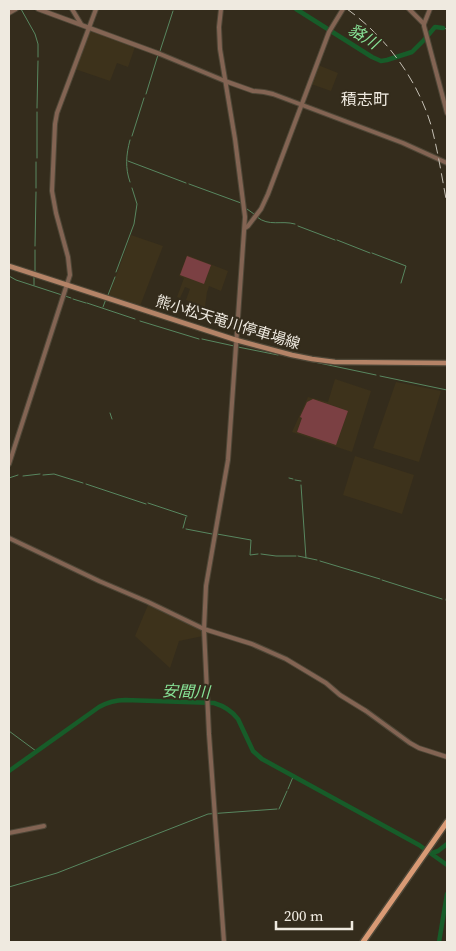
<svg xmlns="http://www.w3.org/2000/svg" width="456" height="951" viewBox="0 0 456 951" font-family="'Source Serif 4','Noto Sans JP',serif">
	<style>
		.built { fill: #3d321b }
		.green { fill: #7b4043 }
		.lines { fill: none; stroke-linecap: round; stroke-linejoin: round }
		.stream { stroke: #588760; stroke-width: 1 }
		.river { stroke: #175c29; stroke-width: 4.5 }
		.tertiary-casing { stroke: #4e4737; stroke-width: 6 }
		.secondary-casing { stroke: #4e4737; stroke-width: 7 }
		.primary-casing { stroke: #4e4737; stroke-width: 8 }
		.tertiary { stroke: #836453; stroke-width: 4 }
		.secondary { stroke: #b48367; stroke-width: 4.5 }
		.primary { stroke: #d99a75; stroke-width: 5 }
		.rail { stroke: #c5c0b4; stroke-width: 1; stroke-dasharray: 10 5; stroke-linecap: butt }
		.labels { text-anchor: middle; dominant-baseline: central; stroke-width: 4; stroke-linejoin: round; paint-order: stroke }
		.street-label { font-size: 15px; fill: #efeae0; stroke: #342c1c }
		.water-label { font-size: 16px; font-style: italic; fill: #87e296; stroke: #342c1c }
		.neighbourhood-label { font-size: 16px; fill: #efeae0; stroke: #342c1c }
	</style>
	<rect width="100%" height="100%" fill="#342c1c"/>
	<g class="built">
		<path d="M90,30L135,47L128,67L117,63L110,81L75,69L89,31Z"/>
		<path d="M318,65L338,73L331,91L311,84Z"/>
		<path d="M131,235L163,246L140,306L109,295Z"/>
		<path d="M187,255L228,271L221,291L209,286L207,292L205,307L186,300L190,289L185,287L180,298L177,297L184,278L179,276Z"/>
		<path d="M335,379L371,391L352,452L292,432L308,397L328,402Z"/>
		<path d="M396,382L441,391L419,462L373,448Z"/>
		<path d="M355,456L414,475L402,514L343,495Z"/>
		<path d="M148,605L202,631L203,633V636L179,641L170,668L135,636Z"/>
	</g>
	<g class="green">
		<path d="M187,256L211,265L204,284L180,275Z"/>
		<path d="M313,399L348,411L336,445L297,432L302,418L300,417L307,402Z"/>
	</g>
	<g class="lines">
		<g class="stream">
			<path d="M21,9L35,34L38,44V57"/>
			<path d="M443,28L447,29"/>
			<path d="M160,51L173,11"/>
			<path d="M146,94L158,55"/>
			<path d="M37,108L38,61"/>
			<path d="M132,136L144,98"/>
			<path d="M37,158V112"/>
			<path d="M128,161L186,183"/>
			<path d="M130,182C125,168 126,155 130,140"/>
			<path d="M189,184L241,203"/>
			<path d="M36,188V162"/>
			<path d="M247,209L254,214"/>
			<path d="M257,217C269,227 281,220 295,224"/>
			<path d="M298,226L335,240"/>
			<path d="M337,240L370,253"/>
			<path d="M35,246L36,192"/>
			<path d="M372,253L406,266L401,283"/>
			<path d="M35,272V250"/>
			<path d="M116,272L134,224L137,204L132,188"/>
			<path d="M9,276L16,280L62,295"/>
			<path d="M34,285V277"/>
			<path d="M108,295L115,277"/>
			<path d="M65,296L71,298"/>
			<path d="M73,299L86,303"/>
			<path d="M87,303L135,319"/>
			<path d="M103,307L106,299"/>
			<path d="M140,321L199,339"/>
			<path d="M202,339L234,346"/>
			<path d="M238,347L278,355"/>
			<path d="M281,355L376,375"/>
			<path d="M380,376L447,390"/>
			<path d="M110,413L112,419"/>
			<path d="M43,475L54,474L83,483"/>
			<path d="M23,476L40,474"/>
			<path d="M9,478L18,475"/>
			<path d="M289,478L293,479"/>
			<path d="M295,480L301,481"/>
			<path d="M86,484L146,504"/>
			<path d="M301,485L306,558"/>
			<path d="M148,503L187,516"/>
			<path d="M183,528L186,517"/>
			<path d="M186,529L212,534"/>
			<path d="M217,534L251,540L250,555L258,554"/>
			<path d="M261,554L276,556H296"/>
			<path d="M298,556L317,560"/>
			<path d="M320,561L380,579"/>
			<path d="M382,580L442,599"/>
			<path d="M446,600L447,596"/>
			<path d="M9,731L36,751"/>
			<path d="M288,789L293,777"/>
			<path d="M279,809L287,791"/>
			<path d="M9,887L57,873L208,814L277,809"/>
		</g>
		<g class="river">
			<path d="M296,9L372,57L381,61L387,60L412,52L424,40L435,27L443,28"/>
			<path d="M9,771L99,707C108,702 115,700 125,700L214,703C224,706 232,711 238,719L253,751L262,759L419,845L447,865"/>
			<path d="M432,853L438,851L447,844"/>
			<path d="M439,942L447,894"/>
		</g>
		<g class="tertiary-casing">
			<g id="tertiary">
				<path d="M38,9L160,54L225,81L253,91L264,92L273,94L403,143L447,163"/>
				<path d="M72,9L81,24"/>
				<path d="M221,9L219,27L220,49L235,139L245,217L228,460L206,586L204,629L209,734L224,942"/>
				<path d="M409,9L424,24V26L447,113"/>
				<path d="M9,13L16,9"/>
				<path d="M424,24L430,9"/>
				<path d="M245,228L248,226L261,209L268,194L329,32L343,9"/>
				<path d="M9,464L70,275L68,257L56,213L52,191L55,124L57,113L96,9"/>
				<path d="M9,538L99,581L148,602L204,629L252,644L286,659L326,683L340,695L366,711L410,743L419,748L447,757"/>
				<path d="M9,833L44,826"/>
			</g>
		</g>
		<g class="secondary-casing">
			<path id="secondary" d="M9,266L236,340L292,355L312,359L335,362L447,363"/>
		</g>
		<g class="primary-casing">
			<path id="primary" d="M363,942L447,822"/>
		</g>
		<use href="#tertiary" class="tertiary"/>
		<use href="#secondary" class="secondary"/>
		<use href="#primary" class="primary"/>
		<path class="rail" d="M347,9C386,37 417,79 431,125C438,151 442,178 447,204"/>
	</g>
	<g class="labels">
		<g class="street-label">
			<text transform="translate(228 322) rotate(17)">熊小松天竜川停車場線</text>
		</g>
		<g class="water-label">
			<text transform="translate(364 36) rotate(32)">貉川</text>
			<text transform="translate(186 691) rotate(2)">安間川</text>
		</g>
		<g class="neighbourhood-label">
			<text x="365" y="99">積志町</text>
		</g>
	</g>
	<rect width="456" height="951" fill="none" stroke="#efeae0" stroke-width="20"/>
	<path d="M276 921v8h76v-8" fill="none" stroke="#efeae0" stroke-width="2.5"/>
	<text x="284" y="921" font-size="15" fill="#efeae0" stroke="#342c1c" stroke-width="4" paint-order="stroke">200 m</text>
</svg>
